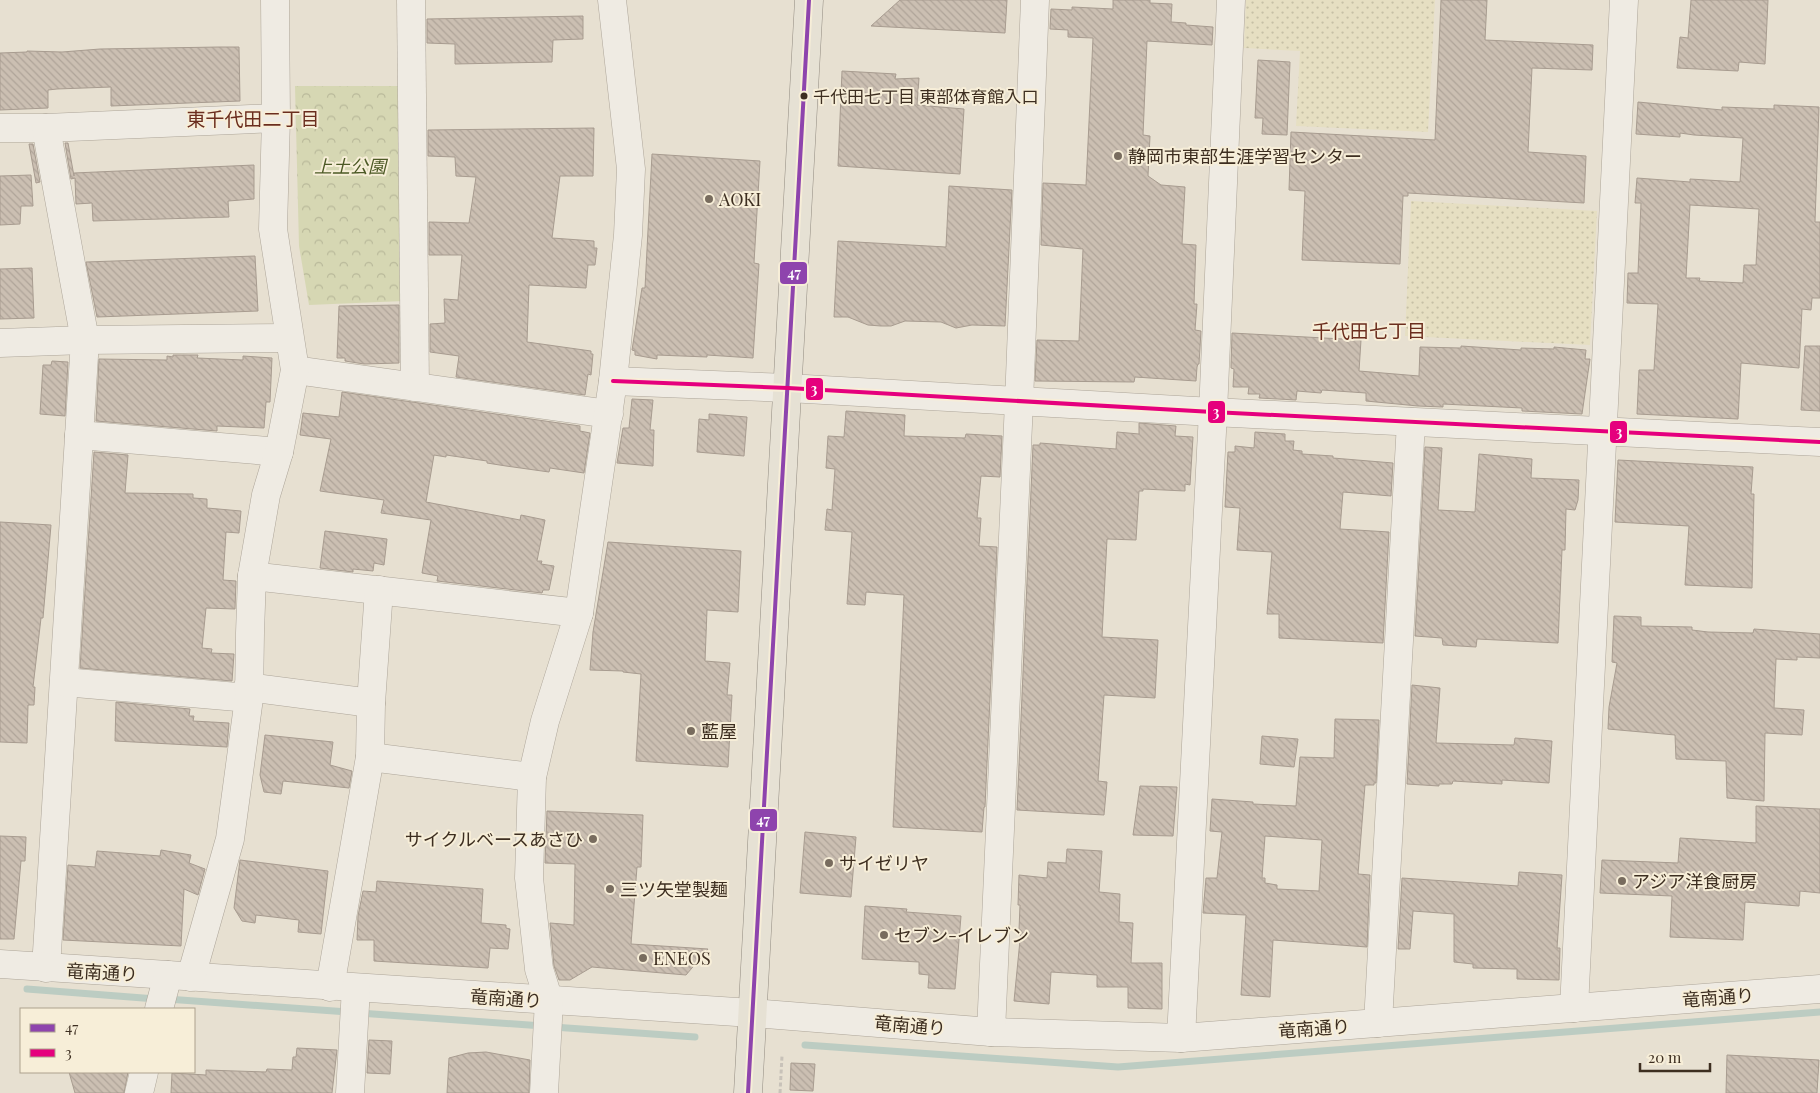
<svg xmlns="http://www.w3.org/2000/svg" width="1820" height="1093" viewBox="0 0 1820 1093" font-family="'Playfair Display','Noto Sans JP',serif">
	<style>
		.farmland { fill: url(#farmland-dots) }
		.forest { fill: url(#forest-crowns) }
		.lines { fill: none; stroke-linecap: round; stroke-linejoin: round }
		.stream { stroke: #bcccc2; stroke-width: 7 }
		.building { fill: url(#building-back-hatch); stroke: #a89c90; fill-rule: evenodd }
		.minor-casing { stroke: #ada599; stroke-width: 29 }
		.major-casing { stroke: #928b80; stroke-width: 29 }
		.path { stroke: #c8c2b9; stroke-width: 3; stroke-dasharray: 4 2.5; stroke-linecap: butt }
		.minor { stroke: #efebe3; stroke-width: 28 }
		.major { stroke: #e6e1d4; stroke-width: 28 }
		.bus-1-casing { stroke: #f7eed8; stroke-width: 8 }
		.bus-2-casing { stroke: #f7eed8; stroke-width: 8 }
		.bus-1 { stroke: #8e44ad; stroke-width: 4 }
		.bus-2 { stroke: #e5007d; stroke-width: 4 }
		.bus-dot { fill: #3d2e20; stroke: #f7eed8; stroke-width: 2 }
		.poi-dot { fill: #786c5e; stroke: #f7eed8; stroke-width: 2 }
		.labels { text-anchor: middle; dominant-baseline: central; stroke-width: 4; stroke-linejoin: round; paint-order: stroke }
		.bus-label { font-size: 17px; fill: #3d2e20; stroke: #f7eed8; text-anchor: start }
		.poi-label { font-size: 18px; fill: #3d2e20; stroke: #f7eed8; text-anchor: start }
		.park-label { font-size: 18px; font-style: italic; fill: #4d5a26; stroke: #f7eed8 }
		.street-label { font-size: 18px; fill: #3d2e20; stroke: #f7eed8 }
		.neighbourhood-label { font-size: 19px; fill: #6b2e1e; stroke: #f7eed8 }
		.line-badge { stroke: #f7eed8; stroke-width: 2 }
		.badge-label { font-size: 14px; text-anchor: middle; font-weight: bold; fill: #fff }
	</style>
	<defs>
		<pattern id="farmland-dots" width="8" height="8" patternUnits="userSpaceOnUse" patternTransform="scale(1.25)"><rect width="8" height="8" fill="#e6dfc2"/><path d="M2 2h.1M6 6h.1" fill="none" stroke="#c6c0a6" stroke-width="1.8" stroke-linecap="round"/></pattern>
		<pattern id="forest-crowns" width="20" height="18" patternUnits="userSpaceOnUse" patternTransform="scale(1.25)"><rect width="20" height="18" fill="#d6d7b3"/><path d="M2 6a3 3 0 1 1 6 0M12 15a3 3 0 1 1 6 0" fill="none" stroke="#b9b99a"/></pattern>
		<pattern id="building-back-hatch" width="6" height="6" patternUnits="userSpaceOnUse" patternTransform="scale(1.25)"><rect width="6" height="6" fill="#cbbfb2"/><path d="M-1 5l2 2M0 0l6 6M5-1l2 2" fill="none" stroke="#afa499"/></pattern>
	</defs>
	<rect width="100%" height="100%" fill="#e7e0d1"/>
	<g class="farmland">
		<path d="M1246,0H1435L1428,132L1296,126L1300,51L1244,48Z"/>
		<path d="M1411,201L1597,211L1590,345L1405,336Z"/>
	</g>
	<path class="forest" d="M295,86H403L404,301L309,305L299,246Z"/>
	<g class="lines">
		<g class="stream">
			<path d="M27,989L156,999"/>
			<path d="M167,999L348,1012"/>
			<path d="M359,1013L543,1026"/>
			<path d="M553,1027L695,1037"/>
			<path d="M805,1045L1118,1067L1820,1012"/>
		</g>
	</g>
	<g class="building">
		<path d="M900,0H1007L1005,33L871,26Z"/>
		<path d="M1113,0H1150V3L1172,4L1171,22L1186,23V25L1213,27L1212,45L1147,41L1143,135L1150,136L1148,176L1161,185L1185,187L1182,244L1196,245L1194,304H1197L1195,330L1201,331L1199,364H1198L1197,367L1196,381L1135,377L1134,382L1035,381L1037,340L1079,341L1083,249L1041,245L1043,183L1086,185L1093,38L1068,37V30L1050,29L1051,9L1072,10V7L1113,9Z"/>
		<path d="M1441,0H1487L1485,40L1593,45L1592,70L1532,68L1528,152L1586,156L1584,203L1408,193V196H1403L1400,264L1302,260L1305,191L1289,190L1291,132L1435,140Z"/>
		<path d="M1691,0H1768L1765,64L1739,62L1738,71L1677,68L1680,37L1688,38Z"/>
		<path d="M583,16V39L553,40L552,62L455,64V44L427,43V19Z"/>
		<path d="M219,47H239L240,101L111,106V87L57,89L48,90V108L0,110V53L27,52V51L62,52L100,49Z"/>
		<path d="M1258,60L1290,62L1287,135L1262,134L1263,118H1255Z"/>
		<path d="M842,71L896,74L895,79L919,78L917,105L964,109L960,174L838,166Z"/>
		<path d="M1638,102L1722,110V107L1774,109V105L1819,107L1815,222H1820V298H1812L1811,310L1802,309L1799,368L1741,363L1738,419L1637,414L1639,370H1654L1658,304L1627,303L1628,273H1638L1641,203H1635L1637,178L1690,182V179L1740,182L1743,138L1694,135L1680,133V137L1636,134ZM1690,205L1759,209L1756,265H1744L1743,283L1699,281L1700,278H1686Z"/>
		<path d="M594,128L593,176H560L552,238L594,241V248H597L595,265H588L586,288L529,285L527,342L591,351V354H593L591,375L588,374L585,395L456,377L459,356L430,352V324L445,323L444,299L458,300L462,255H429V222L469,223L476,177L456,176L455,157L428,156V130Z"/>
		<path d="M65,143H68L74,176V173L254,165V199L228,201L229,217L93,221L92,203L76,204L75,178L71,179Z"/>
		<path d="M29,144H33L40,182L36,183Z"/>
		<path d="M652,154L760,161L754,263L759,264L753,358L707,355V357L657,355V359L635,355V351L632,350L642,288H645Z"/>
		<path d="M31,175L33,206H21L20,224L0,225V176Z"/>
		<path d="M949,186L1012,190L1005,326L972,325L956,328L941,322L905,321L891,326H881L868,325L848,317H834L838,241L946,247Z"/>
		<path d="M255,256L258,311L97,317L86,262Z"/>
		<path d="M32,268L34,318L0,319V269Z"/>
		<path d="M399,305V363L364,364L345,361V358H337L339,306Z"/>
		<path d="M1232,333L1361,340L1359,371L1419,376L1420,347L1461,348V346L1521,350V348L1554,349V347L1586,350L1585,359H1590L1582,414L1522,411V408L1443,404V407L1418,406L1366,401V393L1322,390L1321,393L1297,391L1296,400L1259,398L1260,394H1248L1249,387H1233L1234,369L1231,368V366Z"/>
		<path d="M1805,346H1820V411L1801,410Z"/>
		<path d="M173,355H198L197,358L243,360V356L272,358L270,402H266L264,428L217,426V431L96,421L99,359L167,360V356L173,357Z"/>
		<path d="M52,361L68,362L65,416L40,414L43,365H51Z"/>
		<path d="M342,392L580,426V431L590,433L584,473L550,468L549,472L506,466L487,463V461L446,455V457L434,455L426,502L520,520L521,515L545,520L537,561H542L541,564L554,566L549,590H543L542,593L437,581L438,576L422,573L431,520L381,513L384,500L320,491L331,439L300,435L303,413L339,417Z"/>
		<path d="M632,399L653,400L650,430H654L653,466L617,463L623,428H629Z"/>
		<path d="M846,411L905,415L904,436L965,438L966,434L1002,436L1000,477L981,476L977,518H981L979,546L997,547L985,807H984L982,832L893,827L904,595L866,592L865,605L847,604L852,532L825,530L827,509L832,510L835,469L826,468L828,436L844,437Z"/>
		<path d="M709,414L747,417L744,456L697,452L699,419L709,420Z"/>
		<path d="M1139,423L1176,426L1175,436L1193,437L1190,485L1185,484V491L1143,489V491H1139L1136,540L1107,539L1102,637L1158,640L1155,698L1104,695L1098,781L1107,782L1104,815L1017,810L1033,445H1040V443L1116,449L1117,432L1139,434Z"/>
		<path d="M1255,432L1285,434V441H1294L1293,450L1302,451V454L1333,456V458L1393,463L1391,496L1343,492L1340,529L1389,532L1383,643L1279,638V614H1267L1272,552L1237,550L1240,508L1225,507L1228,452H1235V446L1254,448Z"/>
		<path d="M1425,447L1442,448L1438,510L1475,512L1479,454L1532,459L1531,478L1579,480L1578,500L1575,510L1566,509L1565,550H1562L1558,643L1477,639L1476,647L1443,645L1442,638L1415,636Z"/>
		<path d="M94,452L128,455L125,493L193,494V498L207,499V508L241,511L239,533L226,532L223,580L236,581L235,609L206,608L202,648L212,649L211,653L234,654L232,681L80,668Z"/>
		<path d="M1618,460L1753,467L1751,494H1754L1752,588L1685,585L1689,526L1615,522Z"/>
		<path d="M0,522L51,525L43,618H41L33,687H35L34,705H28L27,743L0,742Z"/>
		<path d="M325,531L387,539L384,565L374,563L373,571L353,569V572L320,568Z"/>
		<path d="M608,542L741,551L738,612L707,610L705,661L730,663L727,695H732L728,767L636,761L641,674L623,672V671L590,670L593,632Z"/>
		<path d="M1614,616L1641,617V626L1692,627V630L1708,632L1753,633L1754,629L1820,634V658L1797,657V660L1776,659L1774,708L1804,710L1802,735L1765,733L1764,801L1727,798L1726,761L1676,759L1675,735L1608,729L1609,707L1617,663L1612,662Z"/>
		<path d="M1412,685L1440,688L1436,743L1514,745L1515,738L1552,741L1549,783L1502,780V784L1453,781L1452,784H1439V786L1407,784Z"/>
		<path d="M116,702L190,709L189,716H194L193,721L229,723L227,747L115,741Z"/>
		<path d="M1335,719L1379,720L1376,783H1374V785H1365L1358,874L1370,875L1367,947L1273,940L1270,997L1241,995L1246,915L1203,913L1206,878H1217L1222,832L1210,831L1212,799L1253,802V804L1296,806L1300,757L1334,758ZM1265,836L1322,840L1319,891L1277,889V885L1265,883V878H1262Z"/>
		<path d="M265,735L333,742L330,765L352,771L349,788L283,781L281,794L264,792L260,775Z"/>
		<path d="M1262,736L1298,739L1294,767L1260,764Z"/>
		<path d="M1140,786L1177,787L1173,836L1133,835Z"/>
		<path d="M1756,806L1820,809V893L1800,891L1799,906L1745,902L1743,940L1670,937L1672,896L1600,893L1602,860L1678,863L1680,838L1756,843Z"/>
		<path d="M547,811L643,815L641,867H637L631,944L708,949L686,975L592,967L570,980H559L554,966L550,923L574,925L575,864L545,863Z"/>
		<path d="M805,832L856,837L851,897L800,893Z"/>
		<path d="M0,836L26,837L25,861H21L14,939H0Z"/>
		<path d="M1067,849L1102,851L1099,892L1120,894L1119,922L1133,923L1131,963H1162V1009L1128,1008V987H1097V975L1051,972L1049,1004L1014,1001L1021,930H1019L1020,905H1018L1019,875L1047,878L1048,862L1066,863Z"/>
		<path d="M161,850L191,855L189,863L205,869L198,895L184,889L181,946L63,940L68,865L95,867L97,851L160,856Z"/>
		<path d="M240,860L328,871L321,934L298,932L299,920L256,915L255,923L242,921L234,908Z"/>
		<path d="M1519,872L1562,875L1557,948H1560L1559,980L1517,979V969L1473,968V964L1454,962V914L1413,911L1410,949H1398L1402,878L1518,886Z"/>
		<path d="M377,881L483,889L481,923L506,925V928L510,929L508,949L490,948L488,968L374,961V940H357L358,916L363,891L376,892Z"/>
		<path d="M865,906L907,909L906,912L961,916L955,989L928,988L929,975L919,974V962L862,959Z"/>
		<path d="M369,1040L392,1041L390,1074L367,1073Z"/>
		<path d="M297,1048L337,1050L332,1093H171L172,1073L206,1075V1070L266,1072L267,1069L292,1070L293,1057H296Z"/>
		<path d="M486,1052L530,1060L529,1093H447L449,1058L468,1053Z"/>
		<path d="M1727,1055L1819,1060L1817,1093H1726Z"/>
		<path d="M791,1063L815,1064L813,1091L790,1090Z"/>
		<path d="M69,1072H128L124,1093H75Z"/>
	</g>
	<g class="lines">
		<g class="minor-casing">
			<g id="minor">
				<path d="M411,0L415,387"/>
				<path d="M0,128H46L276,118"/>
				<path d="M46,128L85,340L46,968"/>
				<path d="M0,343L85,340L289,338"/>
				<path d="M295,370L609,414"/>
				<path d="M613,381L788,388L1213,412L1820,442"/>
				<path d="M79,435L279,452"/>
				<path d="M252,576L579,613"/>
				<path d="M64,682L249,698"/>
				<path d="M248,687L371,703"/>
				<path d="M370,757L532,777"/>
				<path d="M0,964L752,1013L991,1032L1181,1038L1820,989"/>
				<path d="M191,977L230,839L249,698L250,633L252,576L266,495L279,452L295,370L273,229L276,118L275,0"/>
				<path d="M330,987L370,757L371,703L379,590"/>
				<path d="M1574,1008L1624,0"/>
				<path d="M159,1009L168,975"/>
				<path d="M1378,1023L1411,422"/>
				<path d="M991,1032L1019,402L1035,0"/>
				<path d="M1181,1038L1213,412L1231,0"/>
				<path d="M139,1093L144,1072"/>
				<path d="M350,1093L356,988"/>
				<path d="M544,1093L549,1001L539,969L529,878L532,777L545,721L579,613L613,381L628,235L631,169L612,0"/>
			</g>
		</g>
		<g class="major-casing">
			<path id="major" d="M748,1093L809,0"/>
		</g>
		<path class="path" d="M780,1093L782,1056"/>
		<use href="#minor" class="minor"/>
		<use href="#major" class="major"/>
		<g class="bus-1-casing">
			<path id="bus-1" d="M748,1093L809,0"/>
		</g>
		<g class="bus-2-casing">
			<path id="bus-2" d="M613,381L788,388L1213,412L1820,442"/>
		</g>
		<use href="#bus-1" class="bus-1"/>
		<use href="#bus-2" class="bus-2"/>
	</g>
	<circle class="bus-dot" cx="804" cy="96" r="4.5"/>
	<g class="poi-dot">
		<circle cx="1118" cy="156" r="5"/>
		<circle cx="709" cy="199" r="5"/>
		<circle cx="691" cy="731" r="5"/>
		<circle cx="593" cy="839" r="5"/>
		<circle cx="829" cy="863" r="5"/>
		<circle cx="1622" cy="881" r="5"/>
		<circle cx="610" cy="889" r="5"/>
		<circle cx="884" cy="935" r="5"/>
		<circle cx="643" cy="958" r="5"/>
	</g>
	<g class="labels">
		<g class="bus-label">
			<text x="813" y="96">千代田七丁目 東部体育館入口</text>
		</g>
		<g class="poi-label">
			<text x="1128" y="156">静岡市東部生涯学習センター</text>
			<text x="719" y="199">AOKI</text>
			<text x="701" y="731">藍屋</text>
			<text x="583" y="839" text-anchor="end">サイクルベースあさひ</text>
			<text x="839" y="863">サイゼリヤ</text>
			<text x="1632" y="881">アジア洋食厨房</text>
			<text x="620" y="889">三ツ矢堂製麺</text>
			<text x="894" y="935">セブン-イレブン</text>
			<text x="653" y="958">ENEOS</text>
		</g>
		<g class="park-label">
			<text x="350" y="166">上土公園</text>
		</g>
		<g class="street-label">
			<text transform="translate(102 972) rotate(3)">竜南通り</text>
			<text transform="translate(1718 997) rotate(-4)">竜南通り</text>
			<text transform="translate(506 998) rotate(4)">竜南通り</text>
			<text transform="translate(910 1025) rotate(5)">竜南通り</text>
			<text transform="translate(1314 1028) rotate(-4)">竜南通り</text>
		</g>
		<g class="neighbourhood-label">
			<text x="253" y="118">東千代田二丁目</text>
			<text x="1369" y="330">千代田七丁目</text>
		</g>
	</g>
	<g class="line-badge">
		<rect x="779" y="261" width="29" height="24" rx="5" fill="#8e44ad"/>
		<rect x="805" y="377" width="19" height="24" rx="5" fill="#e5007d"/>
		<rect x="1207" y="400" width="19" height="24" rx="5" fill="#e5007d"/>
		<rect x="1609" y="420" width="19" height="24" rx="5" fill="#e5007d"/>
		<rect x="749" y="808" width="29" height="24" rx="5" fill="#8e44ad"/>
	</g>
	<g class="badge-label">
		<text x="794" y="278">47</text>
		<text x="814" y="394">3</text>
		<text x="1216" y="417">3</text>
		<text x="1619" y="437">3</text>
		<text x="763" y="825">47</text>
	</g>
	<rect x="20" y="1008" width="175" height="65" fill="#f7eed8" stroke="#ada18e"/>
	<rect x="30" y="1024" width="25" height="8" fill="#8e44ad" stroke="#ada18e"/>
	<text x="65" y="1033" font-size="15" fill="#3d2e20">47</text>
	<rect x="30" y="1049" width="25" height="8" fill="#e5007d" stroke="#ada18e"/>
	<text x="65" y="1058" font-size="15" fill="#3d2e20">3</text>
	<path d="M1640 1063v8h70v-8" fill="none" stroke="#3d2e20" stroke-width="2.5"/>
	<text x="1648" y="1063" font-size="15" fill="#3d2e20" stroke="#f7eed8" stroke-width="4" paint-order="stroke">20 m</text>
</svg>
